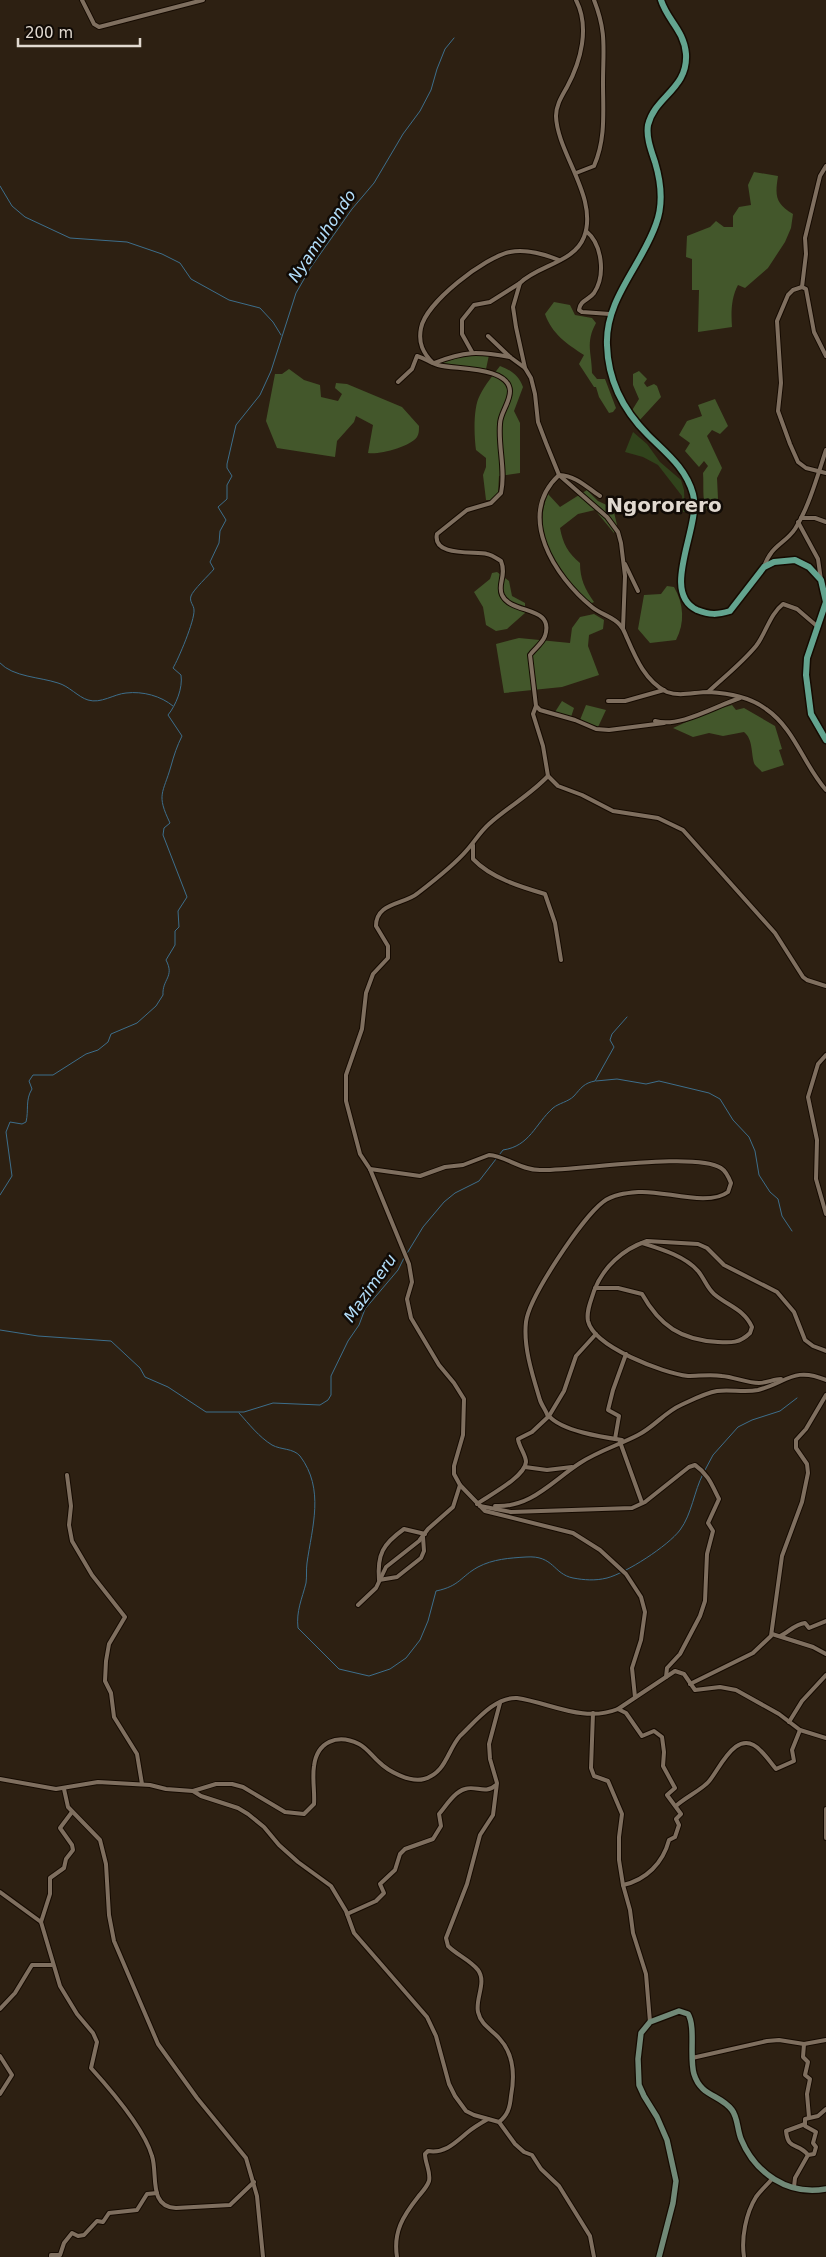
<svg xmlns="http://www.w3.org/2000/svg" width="826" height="2257" viewBox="0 0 826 2257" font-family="'DejaVu Sans',sans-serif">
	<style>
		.green { fill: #31431c }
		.forest { fill: #43572b }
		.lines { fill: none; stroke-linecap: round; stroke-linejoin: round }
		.stream { stroke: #3d6e8b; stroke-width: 1 }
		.minor-casing { stroke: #150a01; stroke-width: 6 }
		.secondary-casing { stroke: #150a01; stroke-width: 8 }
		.primary-casing { stroke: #150a01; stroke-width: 9 }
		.minor { stroke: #7f6f5f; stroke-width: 4 }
		.secondary { stroke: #718977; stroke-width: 5.5 }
		.primary { stroke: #63a48f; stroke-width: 6 }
		.labels { text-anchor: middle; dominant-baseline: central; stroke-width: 5; stroke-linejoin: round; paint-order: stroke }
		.water-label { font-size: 16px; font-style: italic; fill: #b4e0fd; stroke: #110b06 }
		.district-label { font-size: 20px; font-weight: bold; fill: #e1d9d0; stroke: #110b06 }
	</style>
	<rect width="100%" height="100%" fill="#2d2012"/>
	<path class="green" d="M633,432L647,444L660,462L681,480L684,490L685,512H683L682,496L658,465L643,457L625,452Z"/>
	<g class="forest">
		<path d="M754,172L778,176C775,196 775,203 793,214L791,228L785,242L768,268L745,288L738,285C731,298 731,313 732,327L698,332L699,290H692V259L686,257L687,236L710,227L716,221L724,227H733V216L739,207L751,205L748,185Z"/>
		<path d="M554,302L570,305L575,315L592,318L596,323C585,343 592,353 592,373L597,379H605L616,408L613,412L609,413L599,397L596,387H594L579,364L584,355C567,344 552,334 545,314Z"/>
		<path d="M467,355H489L486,369L441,363Z"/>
		<path d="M500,366C511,370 519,376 523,387L514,411L520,423V473L499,476L498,493L491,500H486L483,475L486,467V458L476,450C474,436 473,407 480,395C485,385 493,375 500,366Z"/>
		<path d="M289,369L304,380L320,385L321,397L338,401L342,394L335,388L336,383L347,384L402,407L419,426C419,430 419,434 417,437C410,447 379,455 368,453L373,425L356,416L354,422L337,441L335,457L277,448L266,421L275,374H282Z"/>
		<path d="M639,371L647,379L644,383L647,387L654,384L657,386L661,397L638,422L631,412L639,399L633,385V374Z"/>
		<path d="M715,399L728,426L720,434L712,430L707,436L722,468L717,478L718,499L712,510L706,509C702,497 704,486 703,473L708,466L704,461L699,467L685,451L690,443L679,435L687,421L702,416L698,405Z"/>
		<path d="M587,490L598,501L613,508L617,525L614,533L595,510L578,514L560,528C563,544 568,553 580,563C580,579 585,589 594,602L590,604C563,574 529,538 548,494L560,507Z"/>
		<path d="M497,572L509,581L512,596L525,603V613L507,629L496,631L486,625L483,607L474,592L490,579L492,573Z"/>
		<path d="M667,586L674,587C684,604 685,623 676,640L650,643L638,629L644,595L661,594Z"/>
		<path d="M594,614L604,620L603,629L589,635L588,646L599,675L562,687L504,693L496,644L519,638L570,643L572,628L580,617Z"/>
		<path d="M562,701L574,708L571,717L555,712Z"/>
		<path d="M586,705L606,710L598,727L580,720Z"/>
		<path d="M732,705L736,710L744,708L775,726L782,749L779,750L784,765L762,772C760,769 755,766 754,763C751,753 753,739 744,732L723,736L709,733L693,737L673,728L706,713Z"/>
	</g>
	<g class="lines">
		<g class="stream">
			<path d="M0,186L12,206L25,217L70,238L127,242L162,254L180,263L191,279L229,300L260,308L273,322L281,335"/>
			<path d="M0,663C13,677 40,677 58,683C69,686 78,697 88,700C101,704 114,694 126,693C143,691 161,696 173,706"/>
			<path d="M596,1081L617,1079L646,1084L659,1081L709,1093L720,1099L733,1120L749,1137L755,1151L759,1175L770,1192L778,1199L782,1216L792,1231"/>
			<path d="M0,1195L12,1176L6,1132L10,1122L22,1124L26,1122C29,1110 25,1100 32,1089L29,1081L33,1075H53L86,1054L98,1050L108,1042L111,1034L137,1023L156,1006L163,995C162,979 175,977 166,960L175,945V931L179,927L178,911L187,897L163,835L164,828L170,823C156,794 163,794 171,766C174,755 177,746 182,736L168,715C176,705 183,688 181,675L173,668C178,660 195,620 194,610C194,605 189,602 191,596C193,590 209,575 214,569L210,562L219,543L220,531L226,520L218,507L227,499V485L232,476L227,468V464L236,425L260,395L271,371L296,293L311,267L352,209L374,183L403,134L420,111L431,90L437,69L445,49L454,38"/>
			<path d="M406,1255L423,1227L444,1202L455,1193L479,1181L503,1150C530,1146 535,1124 553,1108C559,1103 568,1102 574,1096C581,1088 584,1083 595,1081L614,1047L610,1040L612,1034L627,1017"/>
			<path d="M0,1330L38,1336L111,1341L140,1368L145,1377L168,1387L206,1412H244L273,1403L320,1405L328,1400L331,1395V1376L348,1341L359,1325L365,1309L398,1270L404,1258"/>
			<path d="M239,1413C249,1424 259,1437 272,1445C281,1450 293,1448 300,1456C325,1489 312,1527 307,1563C306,1570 307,1576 306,1583C302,1599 296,1611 298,1628L339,1669L369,1676L390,1669L406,1658L420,1640L428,1621L436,1591C460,1586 460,1577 478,1567C493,1559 510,1558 526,1557C554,1555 553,1574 573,1578C584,1580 595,1581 607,1578C626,1573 668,1546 680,1530C692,1514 694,1491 703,1474"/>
			<path d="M705,1470L713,1455L738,1427L752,1420L780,1411L797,1398"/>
		</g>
		<g class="minor-casing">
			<g id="minor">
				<path d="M82,0L94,24L99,27L203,0"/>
				<path d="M576,0C590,27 581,61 567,87C562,96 556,105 556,116C557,153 599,198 584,237C574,263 538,265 520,283L513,307L516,327L525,368L531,378L535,394L538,422L546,443L559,475L607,517L618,532L621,543L625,576L623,628"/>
				<path d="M826,166L820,176L805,238L806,254L802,287L806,289L814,332L826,356"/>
				<path d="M576,173L594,166C606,139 603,111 603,83C603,49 607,33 594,0"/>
				<path d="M586,231C602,244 606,275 594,293C589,300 580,300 579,310L582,312L610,314"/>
				<path d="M802,287L793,290L788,295L777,321L781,383L778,411L790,444L798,462L806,468L826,473"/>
				<path d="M488,336L510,357L525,368"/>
				<path d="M472,352L462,334V320L474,305L490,302L520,283"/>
				<path d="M433,363C423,353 418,343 421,328C426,302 485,257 510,252C526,249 544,254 559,260"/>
				<path d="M434,363C465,351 477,351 510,357"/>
				<path d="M398,382L412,369L417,356C424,358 431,363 438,365C455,370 509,366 510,391C510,403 500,413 500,424C498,447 506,471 501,493L491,503L467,510L437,534C432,557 475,551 487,554C492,555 496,558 501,561C507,576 497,584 502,595C511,615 555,605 545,636C542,644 534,649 530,655L536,706L540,710L575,720L596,729L609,730L664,723"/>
				<path d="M600,496C586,487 577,476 559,475C515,516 555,577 592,607C600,614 614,617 620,625C624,629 625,634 627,638C636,659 646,682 667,692C680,697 695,692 709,692C728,693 750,697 766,709C795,729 803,764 826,790"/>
				<path d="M801,518H815L826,522"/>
				<path d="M798,522L818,559L821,580"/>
				<path d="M625,564L638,591"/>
				<path d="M764,567C771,545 785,544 795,529C809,507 818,474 826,450"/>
				<path d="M708,692C724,677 742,663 756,646C766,633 770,614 783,604L797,609L818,627"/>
				<path d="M608,701H625L664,690"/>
				<path d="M536,706L533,714L543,746L548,776L558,786L582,795L613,811L658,818L683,830L775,933L803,977L807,980L826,986"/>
				<path d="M655,721C680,728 715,706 740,698"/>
				<path d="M548,776C530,795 508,807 489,824C480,832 475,841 467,850C456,863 431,883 418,893C404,905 376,902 376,926L388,946V958L373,974L366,993L362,1029L346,1075V1101L360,1154L370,1169L409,1264L412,1282L407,1299L411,1318L439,1365L454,1383L464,1399L463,1435L454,1466V1474L460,1485L485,1511L573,1533L600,1550L626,1574L641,1597L645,1612L641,1640L632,1668L635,1697"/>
				<path d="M473,845V859C491,878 521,887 545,894L555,923L561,960"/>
				<path d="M826,1055L818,1064L808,1097L817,1140L816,1179L826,1214"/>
				<path d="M370,1169L420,1176L445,1167L463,1165L489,1155C506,1156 520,1170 540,1170C576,1171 695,1151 721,1168C726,1171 729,1178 731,1183L728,1192C708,1207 663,1190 639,1192C627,1193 613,1194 603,1202C582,1218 529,1297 526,1322C523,1347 533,1377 540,1400C542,1406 547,1412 548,1417L532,1432L518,1439C519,1447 526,1455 526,1462C525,1477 488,1496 477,1504"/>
				<path d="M595,1288H618L642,1294C660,1326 681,1340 718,1342C731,1343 740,1343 750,1333L752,1327C744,1309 728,1306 714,1294C707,1288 704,1278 698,1271C685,1256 661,1249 642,1243"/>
				<path d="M596,1334L576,1356L564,1391L549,1416C562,1431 602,1437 622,1440"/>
				<path d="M781,1379C774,1379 767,1383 759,1383C747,1383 734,1377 722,1376C711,1374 699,1376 688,1376C663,1373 594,1347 588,1321C586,1311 591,1301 594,1291C603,1267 623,1249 647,1241L698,1244L707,1248L724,1265L777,1292L794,1312L805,1340L813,1346L826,1351"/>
				<path d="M615,1439L619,1416L608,1410L613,1390L626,1354"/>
				<path d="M620,1442L642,1503"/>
				<path d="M525,1467L547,1470L572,1467"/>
				<path d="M67,1475L71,1506L69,1525L72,1541L92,1575L125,1617L109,1644L106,1661L105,1681L111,1693L114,1717L137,1754L142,1784"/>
				<path d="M480,1506L511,1512L632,1508L645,1502L689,1467L695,1465C708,1474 712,1485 719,1499L708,1523L713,1531L707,1554L705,1601L700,1616L680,1654L667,1668L666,1677"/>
				<path d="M495,1506C531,1508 552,1481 580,1463C598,1451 619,1445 638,1435C654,1427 665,1412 681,1405C692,1400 705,1393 717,1391C731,1389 744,1393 758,1390C786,1383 794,1366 826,1380"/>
				<path d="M423,1537L424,1551L421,1558L397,1577L379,1580C377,1554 383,1544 404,1529L425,1534"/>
				<path d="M358,1605L376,1588L386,1567L419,1541L428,1529L453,1507L460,1485"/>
				<path d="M772,1634L813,1647L826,1654"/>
				<path d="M780,1636C789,1632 795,1624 805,1623L809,1628L826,1621"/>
				<path d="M690,1684L753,1653L771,1636L782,1556L802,1502L808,1473L807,1464L796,1448V1440L806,1429L826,1395"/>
				<path d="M618,1709L626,1713L642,1736L654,1731L662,1737L664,1752L663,1766L675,1788L667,1795L681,1814L676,1819L679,1825L675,1837L669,1840C663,1863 646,1880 623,1885"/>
				<path d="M593,1713L591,1768L594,1776L608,1781L622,1814L619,1837V1860L623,1885L630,1910L633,1933L646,1974L650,2022"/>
				<path d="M789,1722L802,1701L826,1675"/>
				<path d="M0,1779L56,1789L98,1782L150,1785L166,1789L193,1791L216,1784H232L243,1787L285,1812L304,1814L314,1804C315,1792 312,1779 314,1766C317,1742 337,1733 359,1744C367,1748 372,1756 379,1762C388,1771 410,1783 424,1779C446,1773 447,1751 460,1736C475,1722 494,1697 517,1698C551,1703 583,1723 618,1709L675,1671L684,1674L695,1690L720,1687L736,1690L779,1714L800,1730L826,1738"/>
				<path d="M64,1789L68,1807L100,1840L106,1864L109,1915L114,1941L158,2044L197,2098L246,2158L257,2196L263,2257"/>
				<path d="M193,1791L201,1796L238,1808L248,1814L264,1827L279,1845L298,1862L331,1886L346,1911L354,1933L427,2017L436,2036L449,2084L455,2096L466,2111L474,2115L499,2122L515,2144L524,2152L532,2155L541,2169L559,2186L590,2236L594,2257"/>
				<path d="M676,1806C684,1798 705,1788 710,1780C721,1766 738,1726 761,1751C767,1757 771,1763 776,1769L794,1761L792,1750L800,1730"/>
				<path d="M826,1809V1838"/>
				<path d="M0,1892L41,1922L60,1986L77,2014L93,2033L97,2042L91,2068C110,2089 144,2128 152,2156C158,2174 148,2207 176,2208L230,2205L254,2182"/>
				<path d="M347,1914L376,1901L384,1893L380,1884L395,1870L400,1854L405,1849L433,1839L441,1826L439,1814C446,1806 454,1792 465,1789C476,1785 485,1795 496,1785"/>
				<path d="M41,1922L50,1894V1878L64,1868L66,1859L73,1850L72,1845L60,1828L72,1812"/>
				<path d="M0,2009L15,1993L32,1965H52"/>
				<path d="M804,2044L803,2057L808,2062L805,2075L810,2079L807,2094L809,2117"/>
				<path d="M0,2056L12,2075L0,2094"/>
				<path d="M692,2058L767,2041L779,2040L804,2044L826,2040"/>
				<path d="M499,2122C508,2115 510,2107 511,2096C515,2075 514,2054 499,2038C491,2029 481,2025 478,2012C475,1999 487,1982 478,1970C470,1960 457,1955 448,1946L446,1938L467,1884L480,1835L493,1815L497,1783L490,1759L489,1744L500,1703"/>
				<path d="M805,2124L786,2131C788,2151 798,2142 808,2155"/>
				<path d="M794,2187L795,2178L808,2155L814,2154L816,2147L813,2143L816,2132L805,2126V2119L818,2116L826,2109"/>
				<path d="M51,2257V2255H60L64,2243L72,2233L78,2236L84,2235L97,2221L103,2222L109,2213L137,2210L147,2194L157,2193"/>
				<path d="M397,2257C393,2232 403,2216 418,2197C422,2192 427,2187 429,2181C431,2172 425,2163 425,2154L428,2151C445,2154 456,2142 468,2132C474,2127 481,2123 488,2119"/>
				<path d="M744,2257C741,2238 746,2213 756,2197C761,2190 767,2185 772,2179"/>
			</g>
		</g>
		<g class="secondary-casing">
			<path id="secondary" d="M659,2257L673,2203L676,2181L667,2140L657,2117L644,2096L639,2085L638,2059L641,2033L650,2022L679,2011L688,2014C696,2027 689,2057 694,2074C701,2097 720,2094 732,2110C738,2118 737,2129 741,2139C755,2173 788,2196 826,2189"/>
		</g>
		<g class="primary-casing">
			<path id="primary" d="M661,0C667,20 684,30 686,54C688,89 655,96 648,125C646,137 651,150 655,162C661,182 664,203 656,224C642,265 605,299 607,345C608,381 623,410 648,435C666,453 686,468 693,494C702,526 659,592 697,610C710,615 717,615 730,611L764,567L774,562L795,560L809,567L821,580L826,602L807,658L806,675L811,714L826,740"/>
		</g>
		<use href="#minor" class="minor"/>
		<use href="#secondary" class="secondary"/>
		<use href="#primary" class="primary"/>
	</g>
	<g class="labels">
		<g class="water-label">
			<text transform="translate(322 236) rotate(-56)">Nyamuhondo</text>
			<text transform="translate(370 1288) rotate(-55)">Mazimeru</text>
		</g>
		<g class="district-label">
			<text x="664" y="505">Ngororero</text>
		</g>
	</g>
	<path d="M18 38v8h122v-8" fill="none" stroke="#e1d9d0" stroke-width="2.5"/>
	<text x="25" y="38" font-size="15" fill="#e1d9d0" stroke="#110b06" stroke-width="4" paint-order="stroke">200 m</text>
</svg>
